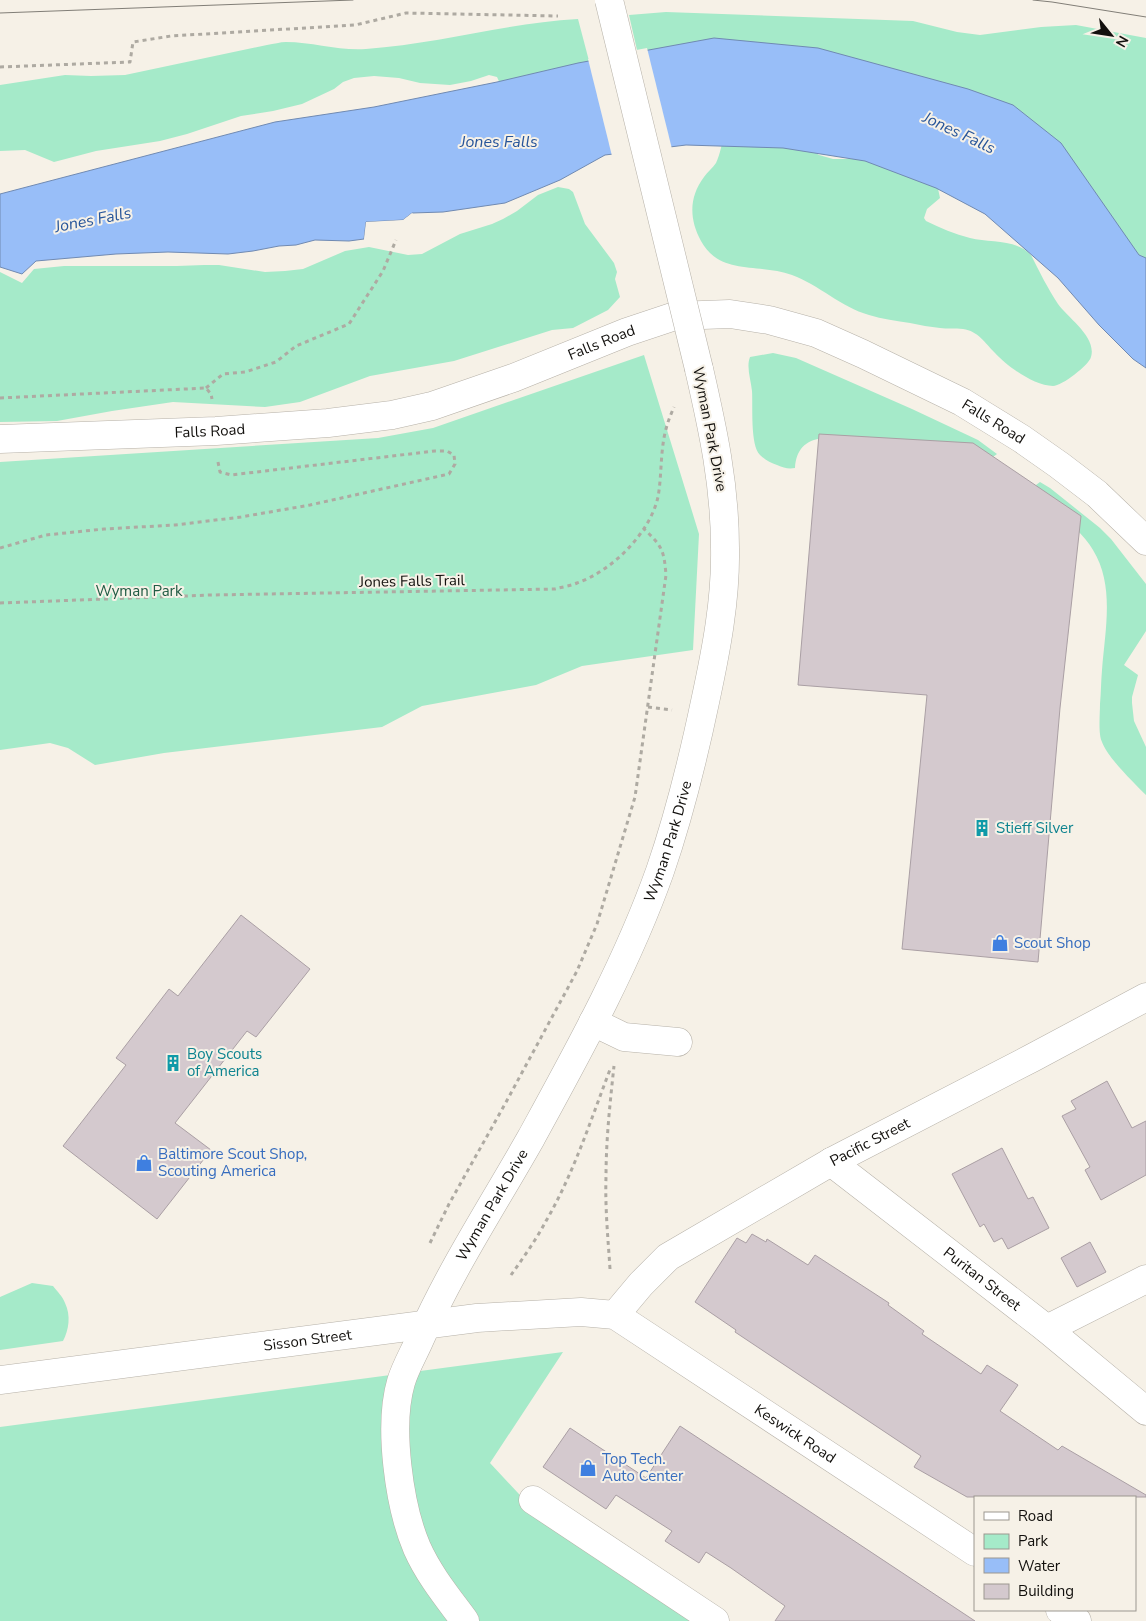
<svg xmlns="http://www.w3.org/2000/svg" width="1146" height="1621" viewBox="0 0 1146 1621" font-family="'Nunito Sans',sans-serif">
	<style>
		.green { fill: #a5eac9 }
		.water { fill: #98bef8; stroke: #708ab2 }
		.pier { fill: #f6f1e7 }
		.building { fill: #d4c9ce; stroke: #aa9fa4 }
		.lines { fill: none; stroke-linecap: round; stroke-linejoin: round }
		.minor-casing { stroke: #b6b1a8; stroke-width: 29 }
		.major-casing { stroke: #b6b1a8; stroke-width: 29 }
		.path { stroke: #aeaaa2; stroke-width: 3; stroke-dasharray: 4 4; stroke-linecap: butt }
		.minor { stroke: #fff; stroke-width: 28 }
		.major { stroke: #fff; stroke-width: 28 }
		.tram { stroke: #817e77; stroke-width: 1 }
		.minor-bridge-casing { stroke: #b6b1a8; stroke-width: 29; stroke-linecap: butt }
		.minor-bridge { stroke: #fff; stroke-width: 28 }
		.labels { text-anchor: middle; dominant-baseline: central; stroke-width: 4; stroke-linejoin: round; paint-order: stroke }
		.street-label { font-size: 15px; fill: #12100d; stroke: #f6f1e7 }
		.park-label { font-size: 15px; fill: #215c44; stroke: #f6f1e7 }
		.culture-label { font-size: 15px; fill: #0d838f; stroke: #f6f1e7; text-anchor: start }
		.shop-label { font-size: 15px; fill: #366cbe; stroke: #f6f1e7; text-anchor: start }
		.water-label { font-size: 16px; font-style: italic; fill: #27559a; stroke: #f6f1e7 }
	</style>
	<rect width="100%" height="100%" fill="#f6f1e7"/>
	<g class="green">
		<path d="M666,12L913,21L957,32L980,35L1041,27L1076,25L1146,38V279L637,50L629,15Z"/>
		<path d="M578,19L593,76L503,90L497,77L489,75L471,81L450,85L420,83L399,78L374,76L354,78L343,82L334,89L302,104L273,111L241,116L187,134L160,141L96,151L54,162L25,150L0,151V85L65,75L91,76L125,75L267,45C274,44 280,42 286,42C313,42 339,51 366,49C438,44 507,23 578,19Z"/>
		<path d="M725,134L808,148L819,155L833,159H862L937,184L940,198L927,209L924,218L926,221C940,228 955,234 970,238C990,243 1017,239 1031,255C1039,271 1048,289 1058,304C1068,318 1097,337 1091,357C1089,365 1062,386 1053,386C1034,386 1007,366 995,353C985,343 978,331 963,329C955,328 947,329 940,328C930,327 920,325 910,323C897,321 882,319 869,315C841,307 819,285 792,275C759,263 720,276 701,241C689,219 689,197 704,177C707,172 713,168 716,163C720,155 722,142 725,134Z"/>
		<path d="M558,187L569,189L573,192L585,224L614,263L617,272L615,279L620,297L608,310L573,328L552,330L454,361L370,376L300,402L265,407L173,402L112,411L57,421L0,422V272L22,283L34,269L64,266H177L204,265H219L265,272L285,271L303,269L345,251L369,247L408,255L422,254L460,234L492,224L503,219L517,211L538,195Z"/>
		<path d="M773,353L796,358L912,409L978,440L997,454L993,457L823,438C805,440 796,450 795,468C788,469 784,468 777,465C771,463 765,460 760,455C750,445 753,406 752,391C751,380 746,367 750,357Z"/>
		<path d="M644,355L699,534L693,650L582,666L536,685L422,706L382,727L164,753L95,765L68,748L50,743L0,750V462L378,438L433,428Z"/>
		<path d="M1040,482L1050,488L1100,528L1111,539L1146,584V631L1124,665L1138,675L1132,697V703L1134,721L1146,747V795C1134,783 1108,758 1102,742C1098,734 1100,714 1100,704C1101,693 1101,681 1102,670C1105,630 1115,586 1093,550C1081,528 1048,507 1028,491Z"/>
		<path d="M32,1283L53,1286C57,1291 63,1297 65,1303C71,1315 69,1330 63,1341L0,1350V1297Z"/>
		<path d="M563,1352L490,1463L532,1508L703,1621H0V1427Z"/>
	</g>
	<path class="water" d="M714,38L818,48L968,89L1013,105L1061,143L1139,255L1146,258V368L1133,359L1099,325L1058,278L985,214L936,188L865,161L783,148L686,145L605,155L560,180L505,203L443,212L412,213L403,220L366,222L364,239L349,241L315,240L296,245L279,246L253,251L228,254L168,252L116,254L36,261L22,274L0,267V194L275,122L374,107L497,82L578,63Z"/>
	<g class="pier">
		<path d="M647,48L672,149L612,156L588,59Z"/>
		<path d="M412,213L414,215L404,223L368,224L366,239H364L366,222L403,220Z"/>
	</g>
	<g class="building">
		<path d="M819,434L973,443L1081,516L1060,708L1038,962L902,949L927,695L798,685Z"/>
		<path d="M241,915L310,969L256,1037L247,1031L175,1123L211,1150L157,1219L63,1146L126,1065L116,1058L169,989L178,996Z"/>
		<path d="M1107,1081L1132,1128L1146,1121V1175L1101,1200L1085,1170L1090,1167L1062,1116L1076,1109L1071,1101Z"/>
		<path d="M1002,1148L1028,1199L1033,1197L1049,1228L1008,1249L1002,1238L994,1242L984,1224L980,1227L952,1174Z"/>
		<path d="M752,1234L766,1242L767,1239L808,1265L815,1255L889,1303L888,1305L924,1331L922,1334L981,1374L987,1365L1018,1385L1000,1411L1058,1450L1062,1446L1146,1495V1497H967L914,1467L921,1456L735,1332L736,1330L695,1302L737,1238L746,1243Z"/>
		<path d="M1090,1242L1106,1272L1077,1287L1061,1258Z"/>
		<path d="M680,1426L803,1507L975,1621H775L785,1606L731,1568L706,1552L699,1563L665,1541L672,1531L616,1495L606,1509L543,1467L570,1428L646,1478Z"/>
	</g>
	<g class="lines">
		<g class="minor-casing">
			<g id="minor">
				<path d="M593,1022L624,1037L678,1042"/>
				<path id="s1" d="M831,1162L1047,1329L1146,1411"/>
				<path id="s2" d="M615,1315L641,1284L668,1257L831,1162L1032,1058L1146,997"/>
				<path d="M1047,1329L1146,1279"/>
				<path id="s3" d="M0,1380L477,1318L581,1312L615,1315L975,1552"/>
				<path d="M533,1500L715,1621"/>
				<path d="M1060,1610L1077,1621"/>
				<path id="s4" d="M465,1621C448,1598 429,1575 417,1548C399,1506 388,1426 401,1382C405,1368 414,1353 420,1339C451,1269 493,1205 531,1138C578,1052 627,964 660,871C679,816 693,759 705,702C716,651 726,600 725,548C725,485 713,430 699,369"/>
			</g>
		</g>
		<g class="major-casing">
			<g id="major">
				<path id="s5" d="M0,439L216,431L328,423L392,415L432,406L513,378L627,332L675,316L730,314L769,320L816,333L863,354L962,402L1022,439L1059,465L1097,494L1146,541"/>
			</g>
		</g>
		<g class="path">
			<path d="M0,67L130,62L133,42L171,36L355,25L406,13L558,16"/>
			<path d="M206,388L223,374L245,372L276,362L296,346L349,324L383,271L396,240"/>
			<path d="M0,398L206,388L211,394L212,399"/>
			<path d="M0,548L46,535L104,529L175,525L241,517L310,505L449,474L455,464L454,455L447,451H435L231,475L220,472L218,462"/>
			<path d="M0,603L211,595L555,589C562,587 570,586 577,583C612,571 650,533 658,497C662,475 660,451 666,429C668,421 671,414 674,407"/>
			<path d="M648,707L672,710"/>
			<path d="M430,1243L449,1204L505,1104L577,971L597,924L635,797L666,575C664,550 662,546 644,529"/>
			<path d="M610,1269C608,1238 605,1208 606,1177C606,1140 610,1103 614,1066"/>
			<path d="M511,1275C523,1258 536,1240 546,1221C574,1173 591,1119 611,1067"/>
		</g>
		<use href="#minor" class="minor"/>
		<use href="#major" class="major"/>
		<g class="tram">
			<path d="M1033,0L1052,2L1146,17"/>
			<path d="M0,13L353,0"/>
		</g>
		<g class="minor-bridge-casing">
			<path id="minor-bridge" d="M609,0L699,369"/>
		</g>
		<use href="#minor-bridge" class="minor-bridge"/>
	</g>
	<defs>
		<g id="building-bare" transform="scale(1.35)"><path d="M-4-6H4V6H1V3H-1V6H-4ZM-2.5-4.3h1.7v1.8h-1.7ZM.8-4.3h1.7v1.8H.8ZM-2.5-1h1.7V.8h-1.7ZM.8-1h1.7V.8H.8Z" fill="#0f9aa8" stroke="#f6f1e7" stroke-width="2.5" paint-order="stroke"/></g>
		<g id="shop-bare" transform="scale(1.35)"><path d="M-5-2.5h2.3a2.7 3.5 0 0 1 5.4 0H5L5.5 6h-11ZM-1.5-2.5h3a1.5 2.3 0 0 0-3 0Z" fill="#3f7fe0" stroke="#f6f1e7" stroke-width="2.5" paint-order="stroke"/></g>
	</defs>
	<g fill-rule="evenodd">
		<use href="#building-bare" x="982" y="828"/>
		<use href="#shop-bare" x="1000" y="943"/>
		<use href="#building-bare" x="173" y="1063"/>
		<use href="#shop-bare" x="144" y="1163"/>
		<use href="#shop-bare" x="588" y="1468"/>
	</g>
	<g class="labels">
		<g class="street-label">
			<text stroke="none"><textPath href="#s5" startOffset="615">Falls Road</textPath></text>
			<text stroke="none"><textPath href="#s5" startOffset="1035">Falls Road</textPath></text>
			<text transform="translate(710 429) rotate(79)">Wyman Park Drive</text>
			<text stroke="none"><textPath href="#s5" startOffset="210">Falls Road</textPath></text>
			<text transform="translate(412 581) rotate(-1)">Jones Falls Trail</text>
			<text stroke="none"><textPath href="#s4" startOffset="861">Wyman Park Drive</textPath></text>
			<text stroke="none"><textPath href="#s2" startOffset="311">Pacific Street</textPath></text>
			<text stroke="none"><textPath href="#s4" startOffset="456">Wyman Park Drive</textPath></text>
			<text stroke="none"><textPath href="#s1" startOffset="191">Puritan Street</textPath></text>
			<text stroke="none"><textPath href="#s3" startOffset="310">Sisson Street</textPath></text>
			<text stroke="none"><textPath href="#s3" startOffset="835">Keswick Road</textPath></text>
		</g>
		<g class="park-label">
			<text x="139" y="591">Wyman Park</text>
		</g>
		<g class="culture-label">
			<text x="996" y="828">Stieff Silver</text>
			<text x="187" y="1054">Boy Scouts<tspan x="187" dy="17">of America</tspan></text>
		</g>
		<g class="shop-label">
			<text x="1014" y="943">Scout Shop</text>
			<text x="158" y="1154">Baltimore Scout Shop,<tspan x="158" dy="17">Scouting America</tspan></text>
			<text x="602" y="1459">Top Tech.<tspan x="602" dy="17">Auto Center</tspan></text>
		</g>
		<g class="water-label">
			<text transform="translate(959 133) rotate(25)">Jones Falls</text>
			<text x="499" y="142">Jones Falls</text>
			<text transform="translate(93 220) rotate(-11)">Jones Falls</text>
		</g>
	</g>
	<rect x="974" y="1496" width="162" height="115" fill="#f6f1e7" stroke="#9b9790"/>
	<rect x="984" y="1512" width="25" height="8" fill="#ffffff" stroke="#9b9790"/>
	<text x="1018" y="1521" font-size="15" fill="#12100d">Road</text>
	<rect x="984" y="1534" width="25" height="15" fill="#a5eac9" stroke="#9b9790"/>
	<text x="1018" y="1546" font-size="15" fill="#12100d">Park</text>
	<rect x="984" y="1558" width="25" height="15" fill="#98bef8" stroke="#9b9790"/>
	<text x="1018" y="1571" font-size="15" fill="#12100d">Water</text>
	<rect x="984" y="1584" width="25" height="15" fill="#d4c9ce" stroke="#9b9790"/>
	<text x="1018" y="1596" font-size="15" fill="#12100d">Building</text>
	<g transform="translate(1111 35) rotate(120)" stroke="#f6f1e7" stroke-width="4" paint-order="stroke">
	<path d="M0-4L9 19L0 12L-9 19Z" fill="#12100d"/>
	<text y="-8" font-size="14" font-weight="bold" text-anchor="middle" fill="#12100d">N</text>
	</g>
</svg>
